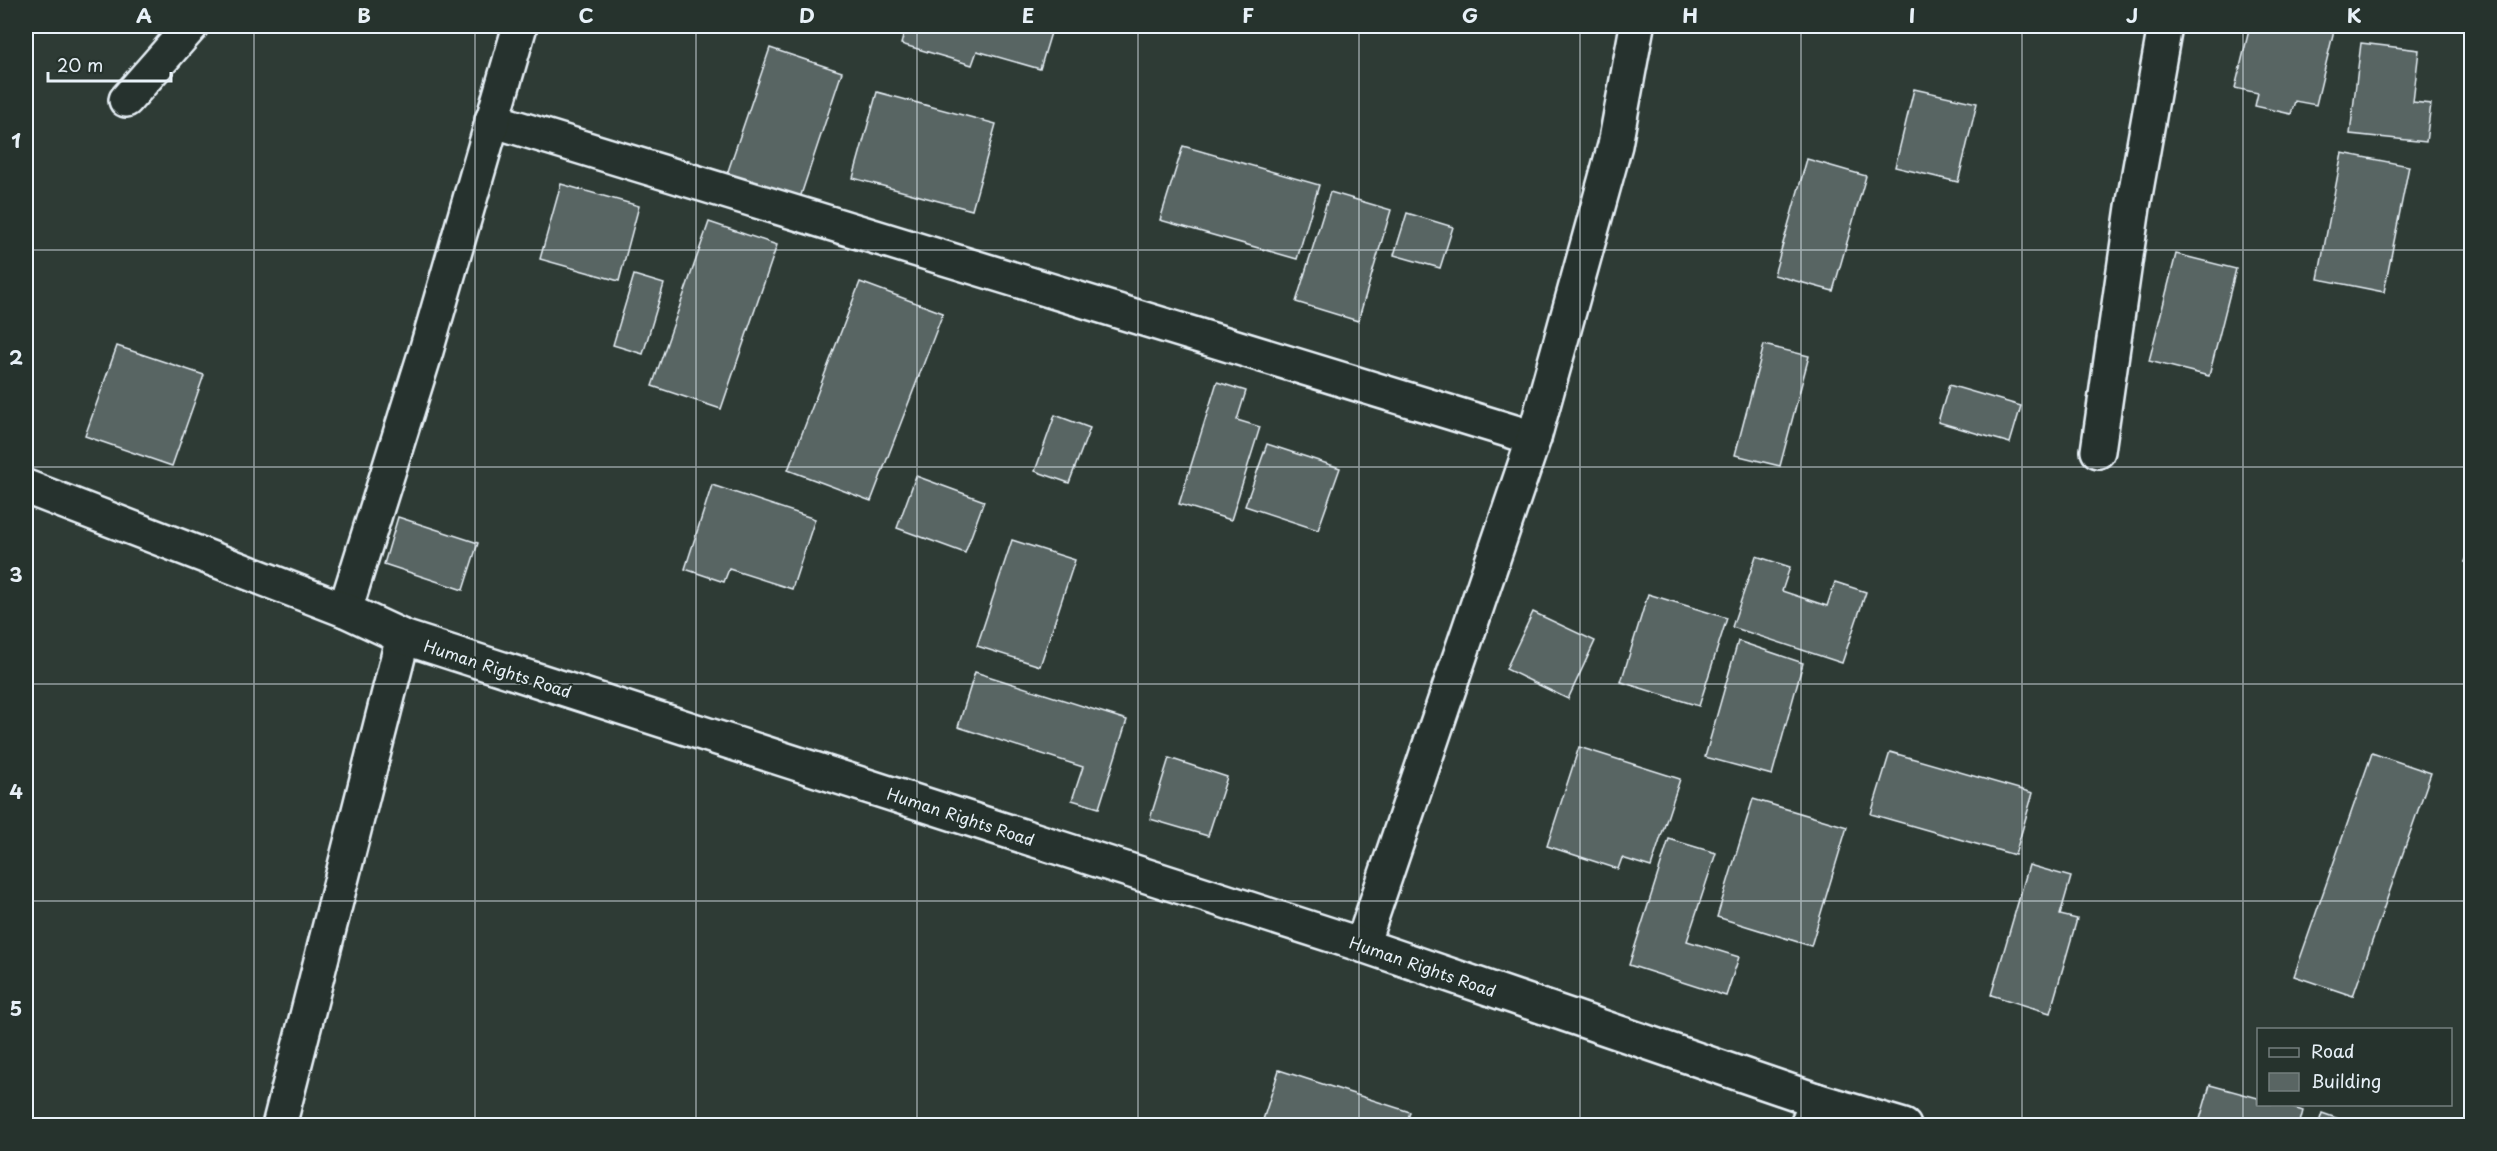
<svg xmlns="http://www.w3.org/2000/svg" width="2497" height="1151" viewBox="0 0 2497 1151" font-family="'Playpen Sans',sans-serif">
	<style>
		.building { fill: #596563; stroke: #e8f1f8; stroke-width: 1.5 }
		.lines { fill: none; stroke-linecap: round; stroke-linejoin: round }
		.minor-casing { stroke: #e8f1f8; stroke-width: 38 }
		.tertiary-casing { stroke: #e8f1f8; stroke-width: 38 }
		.minor { stroke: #26332d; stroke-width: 33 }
		.tertiary { stroke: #26332d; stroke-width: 33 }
		.grid { fill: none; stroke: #e8f1f8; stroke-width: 1.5; stroke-opacity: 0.55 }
		.labels { text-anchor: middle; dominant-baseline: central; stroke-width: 4.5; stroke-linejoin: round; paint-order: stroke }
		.street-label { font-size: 16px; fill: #e8f1f8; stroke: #26332d }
		.neatline { fill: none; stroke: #e8f1f8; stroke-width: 2 }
		.grid-label { font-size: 20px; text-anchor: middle; font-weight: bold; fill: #e8f1f8 }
	</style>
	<rect width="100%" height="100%" fill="#2e3b35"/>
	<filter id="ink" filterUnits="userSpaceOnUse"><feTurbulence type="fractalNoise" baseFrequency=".0167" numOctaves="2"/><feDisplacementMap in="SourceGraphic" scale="12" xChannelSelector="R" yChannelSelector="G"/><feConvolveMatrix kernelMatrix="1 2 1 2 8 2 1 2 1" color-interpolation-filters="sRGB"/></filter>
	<g filter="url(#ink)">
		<g class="building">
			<path d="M906,26H1053L1040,69L977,51L972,65L901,44Z"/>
			<path d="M2250,26H2335L2316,105L2295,101L2291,114L2255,106L2258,93L2235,88Z"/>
			<path d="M2361,43L2419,50L2413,102L2431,104L2426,142L2350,134Z"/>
			<path d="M770,48L842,72L799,201L726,177Z"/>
			<path d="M1914,89L1977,103L1958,182L1895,167Z"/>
			<path d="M877,92L996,124L972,210L853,178Z"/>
			<path d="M1183,146L1319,185L1297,259L1160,220Z"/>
			<path d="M2342,153L2409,166L2384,292L2318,279Z"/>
			<path d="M1807,159L1866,176L1833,291L1774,275Z"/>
			<path d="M561,184L639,206L619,281L540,259Z"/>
			<path d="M1330,192L1391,210L1358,321L1296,302Z"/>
			<path d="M1407,213L1453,227L1440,268L1394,255Z"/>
			<path d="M709,222L777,245L721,409L652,386Z"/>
			<path d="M2176,254L2236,269L2209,376L2149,361Z"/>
			<path d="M634,275L664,284L643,354L613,345Z"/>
			<path d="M860,282L943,313L871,501L788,470Z"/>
			<path d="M1764,345L1809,356L1780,466L1735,455Z"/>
			<path d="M117,346L204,375L172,466L85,436Z"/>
			<path d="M1217,382L1246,391L1237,420L1260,427L1231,520L1179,504Z"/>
			<path d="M1949,385L2021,406L2010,443L1938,422Z"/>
			<path d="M1055,415L1090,428L1069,483L1035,471Z"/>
			<path d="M1267,444L1340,468L1318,530L1245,506Z"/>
			<path d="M916,476L984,501L965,553L897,528Z"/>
			<path d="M712,485L815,519L792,589L729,569L724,582L685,569Z"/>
			<path d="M398,517L478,543L463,590L384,564Z"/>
			<path d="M1012,540L1075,560L1040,666L977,646Z"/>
			<path d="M2472,545V564L2465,562Z"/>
			<path d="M1756,556L1790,567L1782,591L1827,606L1835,582L1866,592L1842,663L1732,627Z"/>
			<path d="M1648,594L1727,618L1699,706L1621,682Z"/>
			<path d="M1533,612L1595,641L1568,699L1506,669Z"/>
			<path d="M1738,641L1803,663L1772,775L1705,757Z"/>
			<path d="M975,672L1127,720L1099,808L1072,800L1083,767L958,727Z"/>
			<path d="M1579,747L1680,779L1651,867L1622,858L1618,869L1547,846Z"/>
			<path d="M1890,752L2033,793L2015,855L1871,814Z"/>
			<path d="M2372,753L2431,773L2353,996L2294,976Z"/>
			<path d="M1169,758L1227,777L1208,836L1150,819Z"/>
			<path d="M1753,799L1847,827L1811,946L1717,917Z"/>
			<path d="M1669,839L1716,853L1687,941L1739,957L1726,996L1629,965Z"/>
			<path d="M2029,865L2071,877L2060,915L2077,919L2050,1013L1991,995Z"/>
			<path d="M1279,1070L1410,1112L1406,1126H1261Z"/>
			<path d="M2210,1085L2258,1098V1104H2281L2303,1111L2299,1126H2198Z"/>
			<path d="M2322,1113L2359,1126H2318Z"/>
		</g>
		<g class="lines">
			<g class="minor-casing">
				<g id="minor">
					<path d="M126,100L191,26"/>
					<path d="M492,120L1534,438"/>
					<path d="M2098,451L2133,207L2165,26"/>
					<path d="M345,610L426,351L520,26"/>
					<path d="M1362,945L1534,438L1615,145L1637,26"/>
					<path d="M279,1126L403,637"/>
					<path d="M1807,1126L1816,1100"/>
				</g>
			</g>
			<g class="tertiary-casing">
				<path id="tertiary" d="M26,487L345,610L403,637L1362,945L1816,1100L1904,1126"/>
			</g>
			<use href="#minor" class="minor"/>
			<use href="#tertiary" class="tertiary"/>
		</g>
	</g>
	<path class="grid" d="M254,26V1126M475,26V1126M696,26V1126M917,26V1126M1138,26V1126M1359,26V1126M1580,26V1126M1801,26V1126M2022,26V1126M2243,26V1126M26,250H2472M26,467H2472M26,684H2472M26,901H2472"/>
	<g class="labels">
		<g class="street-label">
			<text transform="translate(498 668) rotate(18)">Human Rights Road</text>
			<text transform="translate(961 816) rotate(18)">Human Rights Road</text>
			<text transform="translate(1423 966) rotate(19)">Human Rights Road</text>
		</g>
	</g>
	<rect width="2497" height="1151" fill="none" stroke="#26332d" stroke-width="66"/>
	<rect x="2257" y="1028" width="195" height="78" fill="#26332d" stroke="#747f7e" stroke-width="1.5"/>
	<rect x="2269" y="1048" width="30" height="9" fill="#26332d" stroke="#747f7e" stroke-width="1.5"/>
	<text x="2311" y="1058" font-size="18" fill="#e8f1f8">Road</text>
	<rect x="2269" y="1073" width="30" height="18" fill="#596563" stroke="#747f7e" stroke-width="1.5"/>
	<text x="2311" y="1088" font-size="18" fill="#e8f1f8">Building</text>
	<path d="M48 72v9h123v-9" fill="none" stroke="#e8f1f8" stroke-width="3"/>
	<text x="57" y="72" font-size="18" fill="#e8f1f8" stroke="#26332d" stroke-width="4.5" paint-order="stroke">20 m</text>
	<rect x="33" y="33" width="2431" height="1085" class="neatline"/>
	<g class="grid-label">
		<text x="144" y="23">A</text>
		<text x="364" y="23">B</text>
		<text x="586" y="23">C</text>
		<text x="807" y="23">D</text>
		<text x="1028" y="23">E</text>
		<text x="1248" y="23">F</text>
		<text x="1470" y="23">G</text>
		<text x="1690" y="23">H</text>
		<text x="1912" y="23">I</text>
		<text x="2132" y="23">J</text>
		<text x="2354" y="23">K</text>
		<text x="16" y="148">1</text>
		<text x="16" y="365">2</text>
		<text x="16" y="582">3</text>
		<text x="16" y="799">4</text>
		<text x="16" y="1016">5</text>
	</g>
</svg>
